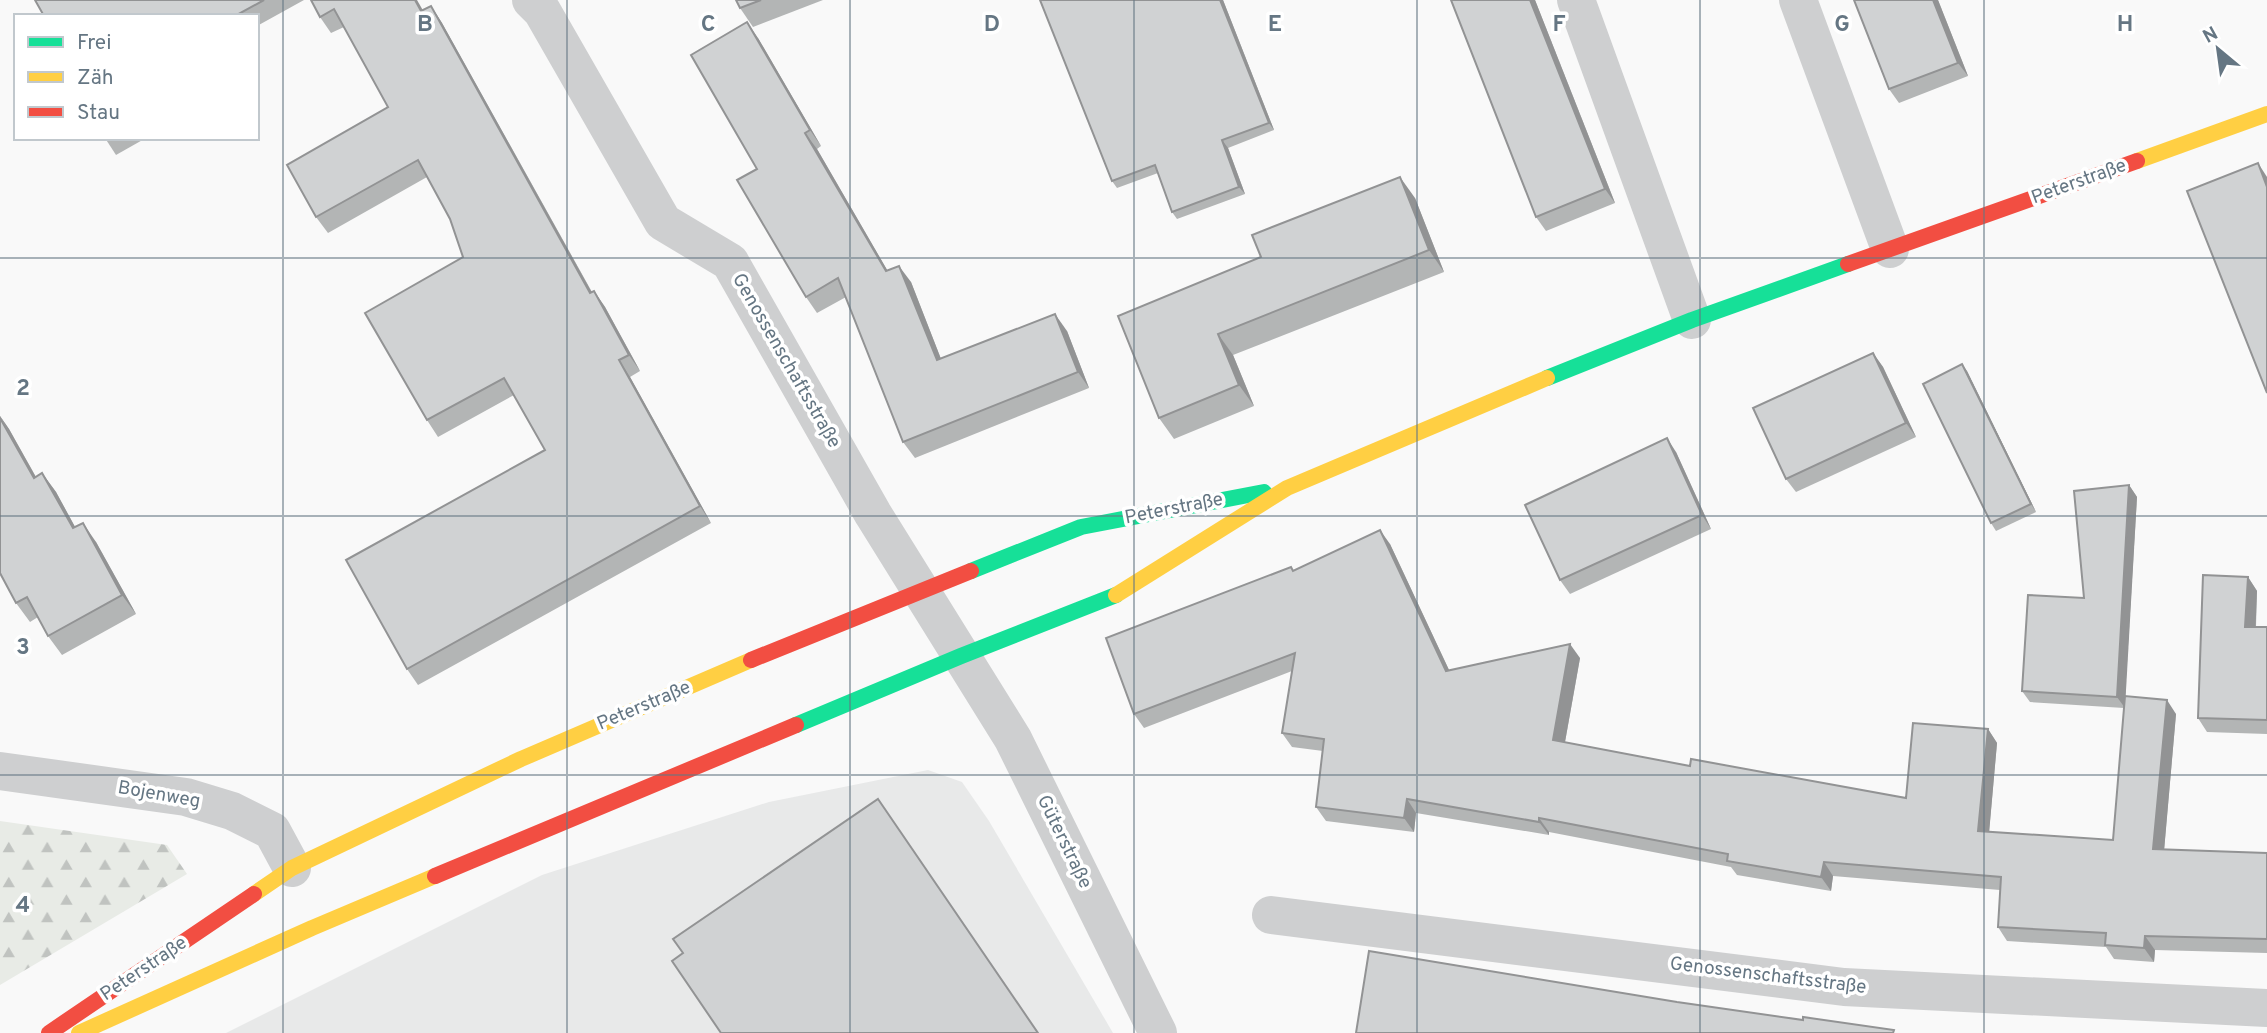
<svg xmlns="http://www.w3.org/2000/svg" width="2267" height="1033" viewBox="0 0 2267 1033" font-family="Overpass,sans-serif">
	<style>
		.built { fill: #e8e9e9 }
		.forest { fill: url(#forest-firs) }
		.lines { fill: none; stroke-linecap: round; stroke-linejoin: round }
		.street { stroke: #cecfd0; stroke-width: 38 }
		.fast { stroke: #16e098; stroke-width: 16 }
		.slow { stroke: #ffcf43; stroke-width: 16 }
		.jam { stroke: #f24e42; stroke-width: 16 }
		.wall { fill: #b3b5b5 }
		.shaded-wall { fill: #929394 }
		.building { fill: #d0d2d3; stroke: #929394; stroke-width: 2 }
		.grid { fill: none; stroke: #657683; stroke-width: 2; stroke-opacity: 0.55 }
		.labels { text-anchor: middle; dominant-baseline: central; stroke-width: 7; stroke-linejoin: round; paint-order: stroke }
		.street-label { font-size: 19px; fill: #657683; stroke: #fff }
		.grid-label { font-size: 23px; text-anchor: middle; font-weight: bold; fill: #657683; stroke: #fff; stroke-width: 7; stroke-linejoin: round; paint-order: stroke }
	</style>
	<defs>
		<pattern id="forest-firs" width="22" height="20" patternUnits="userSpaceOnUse" patternTransform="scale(1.75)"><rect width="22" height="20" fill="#e8ebe6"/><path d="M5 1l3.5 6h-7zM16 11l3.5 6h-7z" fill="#c0c3c0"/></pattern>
	</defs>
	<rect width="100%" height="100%" fill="#f9f9f9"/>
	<path class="built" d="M928,770L962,782L989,821L1113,1033H226L542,875L769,802Z"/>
	<path class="forest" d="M0,821L167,845L187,874L0,985Z"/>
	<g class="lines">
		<g class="street">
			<path d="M531,0L542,11L663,222L730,262L873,514L1013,739L1158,1033"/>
			<path d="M1576,0L1692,320"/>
			<path d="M1798,0L1890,249"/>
			<path d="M0,771L186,797L232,811L272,831L292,868"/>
			<path d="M1271,915L1844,987L2267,1008"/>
		</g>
		<g class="fast">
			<path d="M1547,378L1692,320L1848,264"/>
			<path d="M971,571L1081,527L1264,492"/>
			<path d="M796,725L961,656L1116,595"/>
		</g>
		<g class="slow">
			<path d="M2137,161L2267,114"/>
			<path d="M1116,595L1287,488L1547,378"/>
			<path d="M254,894L292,868L521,759L751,660"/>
			<path d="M79,1033L312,928L435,876"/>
		</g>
		<g class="jam">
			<path d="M1848,264L2137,161"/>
			<path d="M751,660L971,571"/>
			<path d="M435,876L796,725"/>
			<path d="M49,1033L254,894"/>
		</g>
	</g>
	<g class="wall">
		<path d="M35,0H304L257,26V16H44Z"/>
		<path d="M311,0L423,10L431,6L442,23L592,292L594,291L605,307L640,371L630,377L711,523L418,685L407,669L545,450L514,395L438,437L427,420L463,257L450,219L427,177L328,233L316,217L388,107L344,27L331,33L320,17Z"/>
		<path d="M736,0H823L753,27L740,8Z"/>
		<path d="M1223,0L1274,130L1228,148L1245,194L1177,219L1172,212L1158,173L1117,188L1112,181Z"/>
		<path d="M1451,0H1535L1615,203L1546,231L1536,217Z"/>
		<path d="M1938,0L1968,76L1899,103L1889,89Z"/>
		<path d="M758,38L821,146L817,149L887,270L911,282L941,359L1067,331L1089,388L915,458L903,442L846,297L817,313L806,297L757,169Z"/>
		<path d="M105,138H146L116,155Z"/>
		<path d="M1415,198L1444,272L1233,355L1254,406L1174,439L1159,418L1118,316Z"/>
		<path d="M1873,353L1883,367L1916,437L1796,492L1786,479Z"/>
		<path d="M1967,371L2036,512L1996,531L1991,523Z"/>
		<path d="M0,416L9,429L36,477L42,473L56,492L75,527L96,542L136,614L62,655L48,636L38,617L30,622L16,603L0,573Z"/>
		<path d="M1676,452L1711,529L1570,594L1560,580Z"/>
		<path d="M2129,485L2137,497L2125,696L2176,714L2164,850L2267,853V953L2155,950L2154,962L2114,959L2106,947L2007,941L1998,927L2000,890L1833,876L1831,891L1737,875L1731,867L1549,832V835L1416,813L1414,832L1326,821L1316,807L1323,751L1292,747L1282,733L1292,671L1144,728L1134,714L1294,571L1390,544L1449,670L1580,658L1565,742L1690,766L1906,798L1988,729L1997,743L1989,832L2113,840L2124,708L2030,702L2022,691L2084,598Z"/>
		<path d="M2248,577L2257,591L2256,627H2267V734L2207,732L2198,718Z"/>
	</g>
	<g class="shaded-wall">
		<path d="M415,0H417L433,28L421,11Z"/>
		<path d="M1220,0H1223L1274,130L1269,123Z"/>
		<path d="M1530,0H1535L1615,203L1605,189Z"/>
		<path d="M1933,0H1938L1968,76L1958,63Z"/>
		<path d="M431,6L442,23L601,309L590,293Z"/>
		<path d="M747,22L758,38L821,146L810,130Z"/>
		<path d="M805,133L817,149L897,287L886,271Z"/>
		<path d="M1222,140L1228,148L1245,194L1239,187Z"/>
		<path d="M2258,163L2267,177V187Z"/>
		<path d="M1400,177L1415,198L1444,272L1429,250Z"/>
		<path d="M899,266L911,282L948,377L937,360Z"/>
		<path d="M594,291L605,307L640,371L629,355Z"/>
		<path d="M1055,314L1067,331L1089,388L1078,372Z"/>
		<path d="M1218,334L1233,355L1254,406L1239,385Z"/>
		<path d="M1873,353L1883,367L1916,437L1906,423Z"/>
		<path d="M619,360L630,377L711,523L700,506Z"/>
		<path d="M1962,364L1967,371L2036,512L2031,504Z"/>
		<path d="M0,416L9,429L47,497L34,478Z"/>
		<path d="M1667,438L1676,452L1711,529L1702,515Z"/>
		<path d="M42,473L56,492L86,547L73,528Z"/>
		<path d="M2129,485L2137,497L2125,708L2117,697Z"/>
		<path d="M83,523L96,542L136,614L122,595Z"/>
		<path d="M1380,530L1390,544L1456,685L1446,671Z"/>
		<path d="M2248,577L2257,591L2255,641L2245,627Z"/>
		<path d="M1570,644L1580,658L1563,753L1553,740Z"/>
		<path d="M2167,700L2176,714L2163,863L2153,849Z"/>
		<path d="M1988,729L1997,743L1988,845L1978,831Z"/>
		<path d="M1407,799L1416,813L1414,832L1404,818Z"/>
		<path d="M1539,818L1549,832V835L1539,822Z"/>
		<path d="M1824,862L1833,876L1831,891L1821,877Z"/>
		<path d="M2145,936L2155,950L2154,962L2144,948Z"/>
	</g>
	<g class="building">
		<path d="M35,0H264L235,16H44Z"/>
		<path d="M311,0H415L421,11L431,6L590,293L594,291L629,355L619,360L700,506L407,669L346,560L545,450L504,378L427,420L365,313L463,257L450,219L418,160L316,217L287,165L388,107L334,9L320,17Z"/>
		<path d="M736,0H761L740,8Z"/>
		<path d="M1040,0H1220L1269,123L1222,140L1239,187L1172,212L1155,165L1112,181Z"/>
		<path d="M1451,0H1530L1605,189L1536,217Z"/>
		<path d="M1854,0H1933L1958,63L1889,89Z"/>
		<path d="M747,22L810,130L805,133L886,271L899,266L937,360L1055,314L1078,372L903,442L838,278L806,297L737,180L757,169L691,55Z"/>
		<path d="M2258,163L2267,187V393L2187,191Z"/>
		<path d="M1400,177L1429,250L1218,334L1239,385L1159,418L1118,316L1261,257L1252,235Z"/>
		<path d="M1873,353L1906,423L1786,479L1753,408Z"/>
		<path d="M1962,364L2031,504L1991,523L1923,384Z"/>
		<path d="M0,418L34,478L42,473L73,528L83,523L122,595L48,636L27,597L16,603L0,573Z"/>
		<path d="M1667,438L1702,515L1560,580L1525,505Z"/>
		<path d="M2129,485L2117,697L2022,691L2028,595L2084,598L2074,491Z"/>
		<path d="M1380,530L1446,671L1570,644L1553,740L1690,766L1691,759L1906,798L1913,723L1988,729L1978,831L2113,840L2125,696L2167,700L2153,849L2267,853V939L2145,936L2144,948L2105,945L2106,933L1998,927L2001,877L1824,862L1821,877L1727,861L1728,854L1539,818V822L1407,799L1404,818L1316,807L1324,739L1282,733L1295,653L1134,714L1106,638L1291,567L1293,571Z"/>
		<path d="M2203,575L2248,577L2245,627H2267V720L2198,718Z"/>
		<path d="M878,799L1038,1033H721L672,961L683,953L673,939Z"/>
		<path d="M1369,951L1677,1002L1803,1020V1017L1894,1030L1893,1033H1356Z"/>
	</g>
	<path class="grid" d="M283,0V1033M567,0V1033M850,0V1033M1134,0V1033M1417,0V1033M1700,0V1033M1984,0V1033M0,258H2267M0,516H2267M0,775H2267"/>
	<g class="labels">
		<g class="street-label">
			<text transform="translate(2079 182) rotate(-20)">Peterstraße</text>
			<text transform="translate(786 361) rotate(60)">Genossenschaftsstraße</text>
			<text transform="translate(1174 509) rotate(-11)">Peterstraße</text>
			<text transform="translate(644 706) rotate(-23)">Peterstraße</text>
			<text transform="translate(159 795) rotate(10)">Bojenweg</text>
			<text transform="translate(1064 842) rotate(64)">Güterstraße</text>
			<text transform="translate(144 969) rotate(-34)">Peterstraße</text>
			<text transform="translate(1768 976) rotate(7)">Genossenschaftsstraße</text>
		</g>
	</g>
	<g class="grid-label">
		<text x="425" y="31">B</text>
		<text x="708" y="31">C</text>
		<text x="992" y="31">D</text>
		<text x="1275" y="31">E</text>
		<text x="1559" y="31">F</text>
		<text x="1842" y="31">G</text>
		<text x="2125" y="31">H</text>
		<text x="23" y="395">2</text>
		<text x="23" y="654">3</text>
		<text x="23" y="912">4</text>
	</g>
	<rect x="14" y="14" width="245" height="126" fill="#ffffff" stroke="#c1c8cd" stroke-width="2"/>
	<rect x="28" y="37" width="35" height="10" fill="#16e098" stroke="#c1c8cd" stroke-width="2"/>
	<text x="77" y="49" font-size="21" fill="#657683">Frei</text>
	<rect x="28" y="72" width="35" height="10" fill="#ffcf43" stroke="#c1c8cd" stroke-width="2"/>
	<text x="77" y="84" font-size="21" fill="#657683">Zäh</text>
	<rect x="28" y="107" width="35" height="10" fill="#f24e42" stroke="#c1c8cd" stroke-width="2"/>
	<text x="77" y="119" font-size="21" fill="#657683">Stau</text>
	<g transform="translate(2218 49) rotate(331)" stroke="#ffffff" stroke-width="5" paint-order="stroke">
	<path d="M0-5L12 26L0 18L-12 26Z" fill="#657683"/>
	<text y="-10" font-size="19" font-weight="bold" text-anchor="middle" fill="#657683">N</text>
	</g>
</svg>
